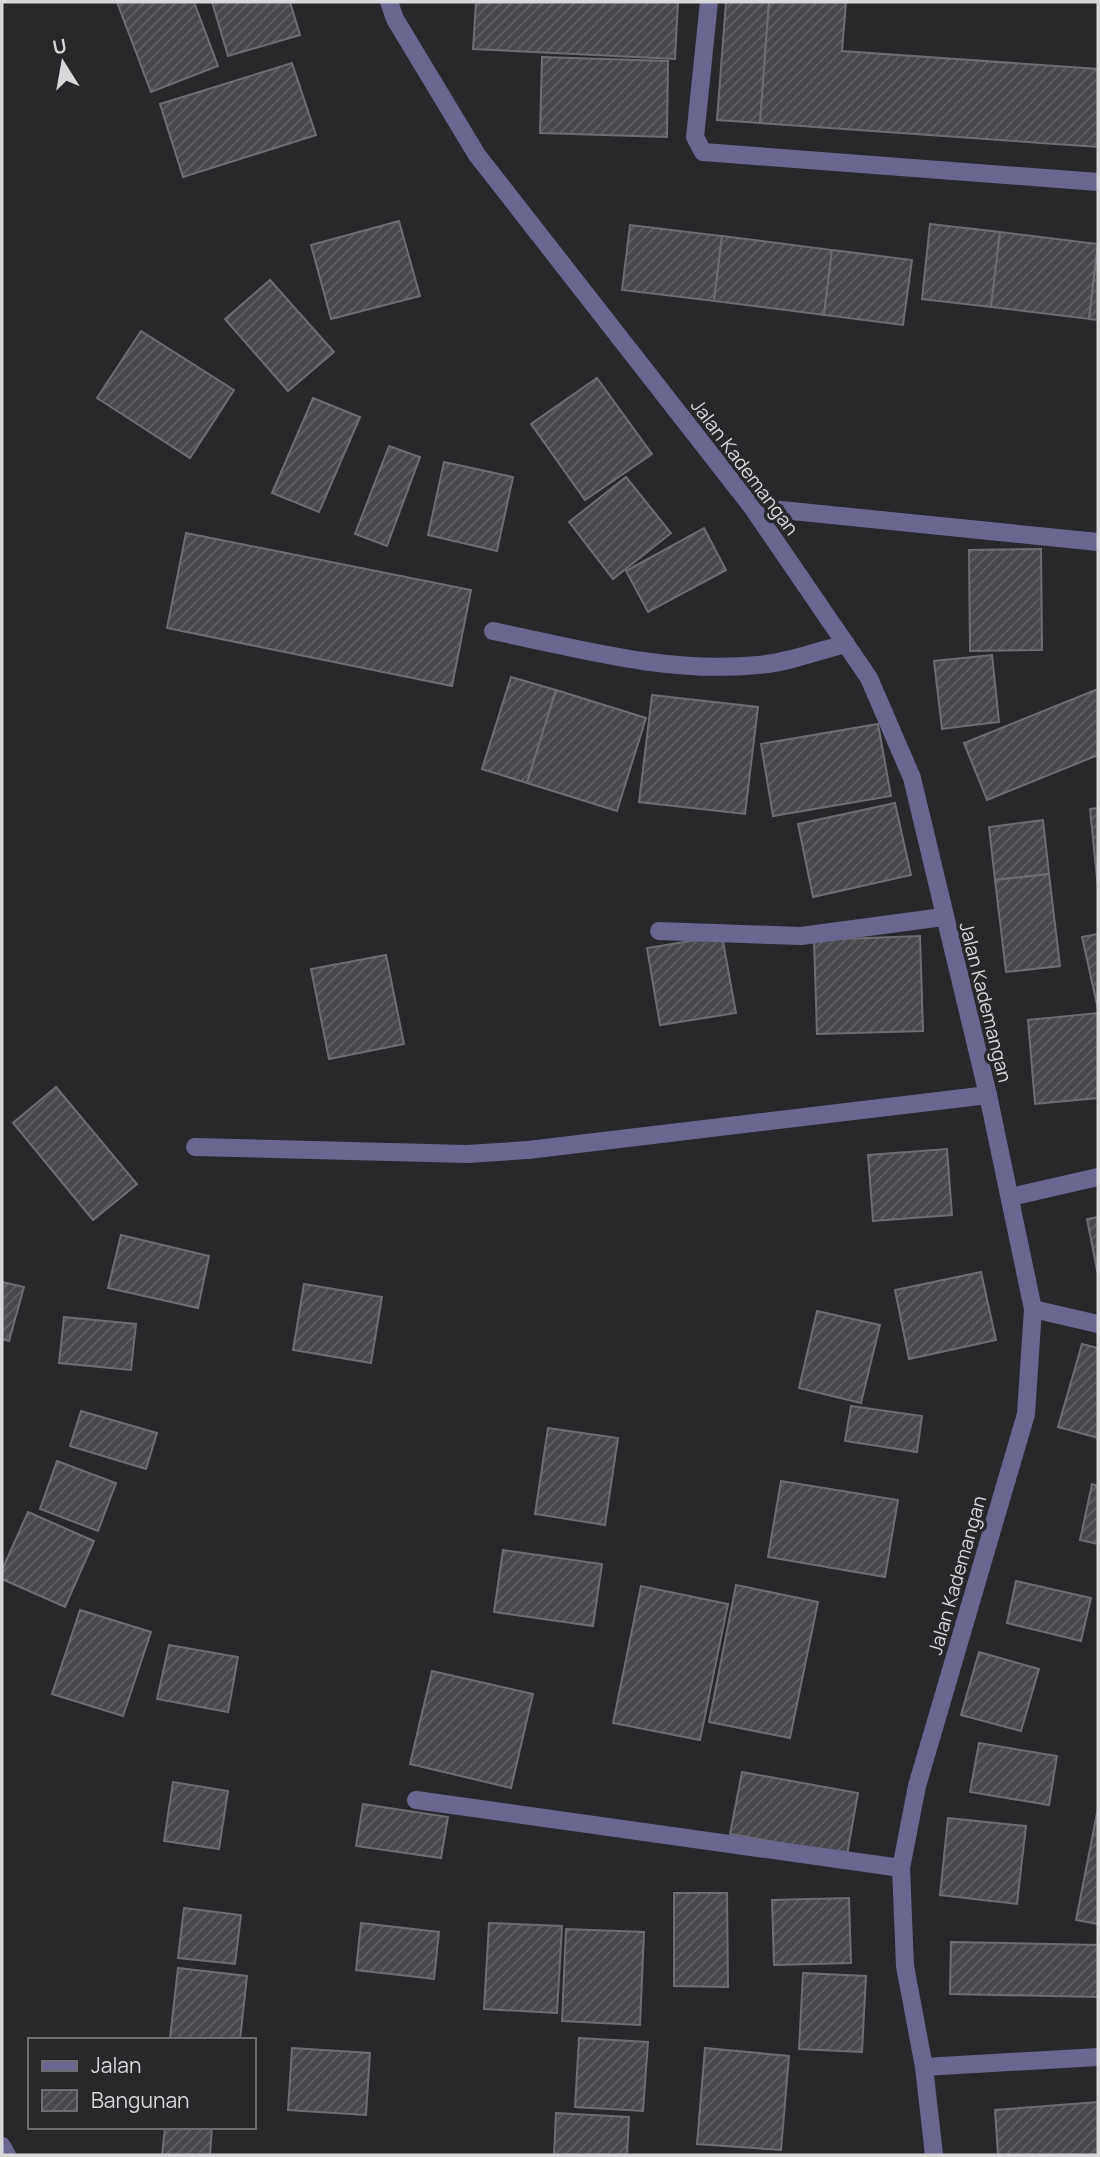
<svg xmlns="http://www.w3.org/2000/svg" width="1100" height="2157" viewBox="0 0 1100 2157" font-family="Manrope,sans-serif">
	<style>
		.building { fill: url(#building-hatch); stroke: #6d6d72; stroke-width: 2 }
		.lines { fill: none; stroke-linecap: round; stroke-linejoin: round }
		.minor { stroke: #696690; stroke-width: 18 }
		.labels { text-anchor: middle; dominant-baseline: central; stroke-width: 7; stroke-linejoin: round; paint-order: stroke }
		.street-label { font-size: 19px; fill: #d8d8db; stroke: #28282b }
	</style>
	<defs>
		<pattern id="building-hatch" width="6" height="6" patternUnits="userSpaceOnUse" patternTransform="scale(1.75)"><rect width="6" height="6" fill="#49494d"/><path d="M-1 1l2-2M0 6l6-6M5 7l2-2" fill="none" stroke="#626266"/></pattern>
	</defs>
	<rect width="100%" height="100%" fill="#28282b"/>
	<g class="building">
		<path d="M117,2H194L218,66L151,92Z"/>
		<path d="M212,2H290L300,35L228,56Z"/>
		<path d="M476,2H678L675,59L473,49Z"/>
		<path d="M726,2H769L760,123L717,120Z"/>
		<path d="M769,2H846L842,51L1098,69V147L760,123Z"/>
		<path d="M542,57L668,61L667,137L540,133Z"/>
		<path d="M292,63L316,135L183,177L160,104Z"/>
		<path d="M399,221L420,296L331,319L311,245Z"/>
		<path d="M930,224L1000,232L991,307L922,299Z"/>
		<path d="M630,225L722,236L714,301L622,290Z"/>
		<path d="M1000,232L1098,244L1089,319L991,307Z"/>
		<path d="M722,236L832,250L824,315L714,301Z"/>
		<path d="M1098,244V320L1089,319Z"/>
		<path d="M832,250L912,260L903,325L824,315Z"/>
		<path d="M270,280L334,352L288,391L225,319Z"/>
		<path d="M141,331L234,390L190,458L97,398Z"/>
		<path d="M597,378L652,454L585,500L531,424Z"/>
		<path d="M313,398L360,417L319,512L272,493Z"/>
		<path d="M389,446L420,457L387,546L355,534Z"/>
		<path d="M444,462L513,477L497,551L428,535Z"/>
		<path d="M626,477L671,533L613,579L569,522Z"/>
		<path d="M704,528L726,570L648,612L626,571Z"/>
		<path d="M186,533L471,590L452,686L167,628Z"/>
		<path d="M1041,549L1042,650L970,651L969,550Z"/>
		<path d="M992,655L999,722L942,729L934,661Z"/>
		<path d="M511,677L556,690L527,783L482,769Z"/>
		<path d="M1098,689V755L987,800L964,743Z"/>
		<path d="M556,690L646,718L617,811L527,783Z"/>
		<path d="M652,695L758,707L745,814L639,802Z"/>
		<path d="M878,724L891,796L773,816L761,744Z"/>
		<path d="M895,803L911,875L813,897L798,824Z"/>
		<path d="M1098,808V888L1090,809Z"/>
		<path d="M1043,820L1049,874L995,880L989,827Z"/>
		<path d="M1049,874L1060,966L1006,972L995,880Z"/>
		<path d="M1098,934V1009L1082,937Z"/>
		<path d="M722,936L736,1013L660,1025L647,948Z"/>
		<path d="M920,936L923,1031L817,1034L814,940Z"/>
		<path d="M386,955L404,1044L329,1059L311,969Z"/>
		<path d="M1098,1013V1098L1035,1104L1028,1020Z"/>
		<path d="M56,1087L137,1184L93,1220L13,1123Z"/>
		<path d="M947,1149L952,1215L873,1221L868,1155Z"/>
		<path d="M1098,1217V1275L1087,1219Z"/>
		<path d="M121,1235L209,1256L198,1308L108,1288Z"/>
		<path d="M981,1272L996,1340L909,1359L895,1290Z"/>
		<path d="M2,1282L24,1287L9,1341L2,1339Z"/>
		<path d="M304,1284L382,1297L371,1363L293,1350Z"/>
		<path d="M817,1311L880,1325L861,1403L799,1388Z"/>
		<path d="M64,1317L136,1324L131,1370L59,1363Z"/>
		<path d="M1082,1344L1098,1348V1438L1058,1427Z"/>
		<path d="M851,1406L922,1416L917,1452L845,1441Z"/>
		<path d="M81,1411L157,1433L146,1469L70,1446Z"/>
		<path d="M548,1428L618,1438L605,1525L535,1514Z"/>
		<path d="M57,1461L116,1483L98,1531L40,1509Z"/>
		<path d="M781,1481L898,1500L885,1577L768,1557Z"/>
		<path d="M1092,1484L1098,1486V1544L1080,1540Z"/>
		<path d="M28,1512L94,1541L65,1607L2,1579V1570Z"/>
		<path d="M503,1550L602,1564L593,1626L494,1612Z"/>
		<path d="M1016,1581L1091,1598L1081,1641L1007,1623Z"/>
		<path d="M736,1585L818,1602L790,1738L709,1722Z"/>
		<path d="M641,1586L728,1604L700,1740L613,1723Z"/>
		<path d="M80,1610L151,1632L123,1716L52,1694Z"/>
		<path d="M169,1645L238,1657L228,1712L157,1699Z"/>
		<path d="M979,1652L1039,1669L1021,1731L961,1715Z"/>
		<path d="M432,1671L533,1694L511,1788L410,1764Z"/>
		<path d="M979,1743L1057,1756L1049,1805L970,1792Z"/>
		<path d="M742,1772L858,1793L847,1855L730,1834Z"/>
		<path d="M173,1782L228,1791L219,1849L164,1841Z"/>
		<path d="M363,1804L448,1817L441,1858L356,1846Z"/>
		<path d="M1098,1808V1924L1076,1920Z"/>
		<path d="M948,1818L1026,1826L1017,1904L940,1895Z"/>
		<path d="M674,1893H727L728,1987L674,1986Z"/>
		<path d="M849,1898L851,1963L774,1965L772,1900Z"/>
		<path d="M184,1908L241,1915L235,1964L178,1958Z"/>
		<path d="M361,1923L439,1932L434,1979L356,1970Z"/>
		<path d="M489,1923L562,1926L557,2013L484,2009Z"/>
		<path d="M566,1929L644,1932L640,2025L562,2021Z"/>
		<path d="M951,1942L1098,1945V1997L950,1994Z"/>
		<path d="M178,1968L247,1976L240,2040L170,2038Z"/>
		<path d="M803,1973L866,1976L862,2052L799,2049Z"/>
		<path d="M579,2038L648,2042L643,2111L575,2107Z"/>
		<path d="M292,2048L370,2053L366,2115L288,2110Z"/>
		<path d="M705,2048L789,2056L781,2150L697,2144Z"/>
		<path d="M1098,2102V2155H998L995,2110Z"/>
		<path d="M556,2113L629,2117L627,2155H554Z"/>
		<path d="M165,2127H212L210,2155H162Z"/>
	</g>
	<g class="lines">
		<g class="minor">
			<path d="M389,2L395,19L477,155L752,507L869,678L912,778L988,1095L1033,1309L1026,1414L917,1786L901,1868L905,1966L924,2067L934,2155"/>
			<path d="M709,2L695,137L703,152L1098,182"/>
			<path d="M752,507L1098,542"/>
			<path d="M493,631C580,649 668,674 758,665C787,663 817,651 846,644"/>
			<path d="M659,931L801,936L943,917"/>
			<path d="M195,1147L467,1154L528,1150L988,1095"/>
			<path d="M1011,1197L1098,1177"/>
			<path d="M1033,1309L1098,1324"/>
			<path d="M416,1800L901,1868"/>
			<path d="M924,2067L1098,2057"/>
			<path d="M2,2146L7,2155"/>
		</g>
	</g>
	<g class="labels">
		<g class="street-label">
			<text transform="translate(745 467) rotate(53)">Jalan Kademangan</text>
			<text transform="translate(986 1002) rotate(76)">Jalan Kademangan</text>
			<text transform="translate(957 1575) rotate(-74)">Jalan Kademangan</text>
		</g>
	</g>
	<rect width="1100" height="2157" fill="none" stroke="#d8d8db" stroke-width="7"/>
	<rect x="28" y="2038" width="228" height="91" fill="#28282b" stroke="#6e6e71" stroke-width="2"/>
	<rect x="42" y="2061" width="35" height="10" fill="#696690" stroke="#6e6e71" stroke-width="2"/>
	<text x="91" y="2073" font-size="21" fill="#d8d8db">Jalan</text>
	<rect x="42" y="2090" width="35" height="21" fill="url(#building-hatch)" stroke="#6e6e71" stroke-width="2"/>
	<text x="91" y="2108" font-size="21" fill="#d8d8db">Bangunan</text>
	<g transform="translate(63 63) rotate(349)" stroke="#28282b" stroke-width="5" paint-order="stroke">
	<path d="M0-5L12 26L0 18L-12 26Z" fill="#d8d8db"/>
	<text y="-10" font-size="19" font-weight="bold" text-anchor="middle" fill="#d8d8db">U</text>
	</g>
</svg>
